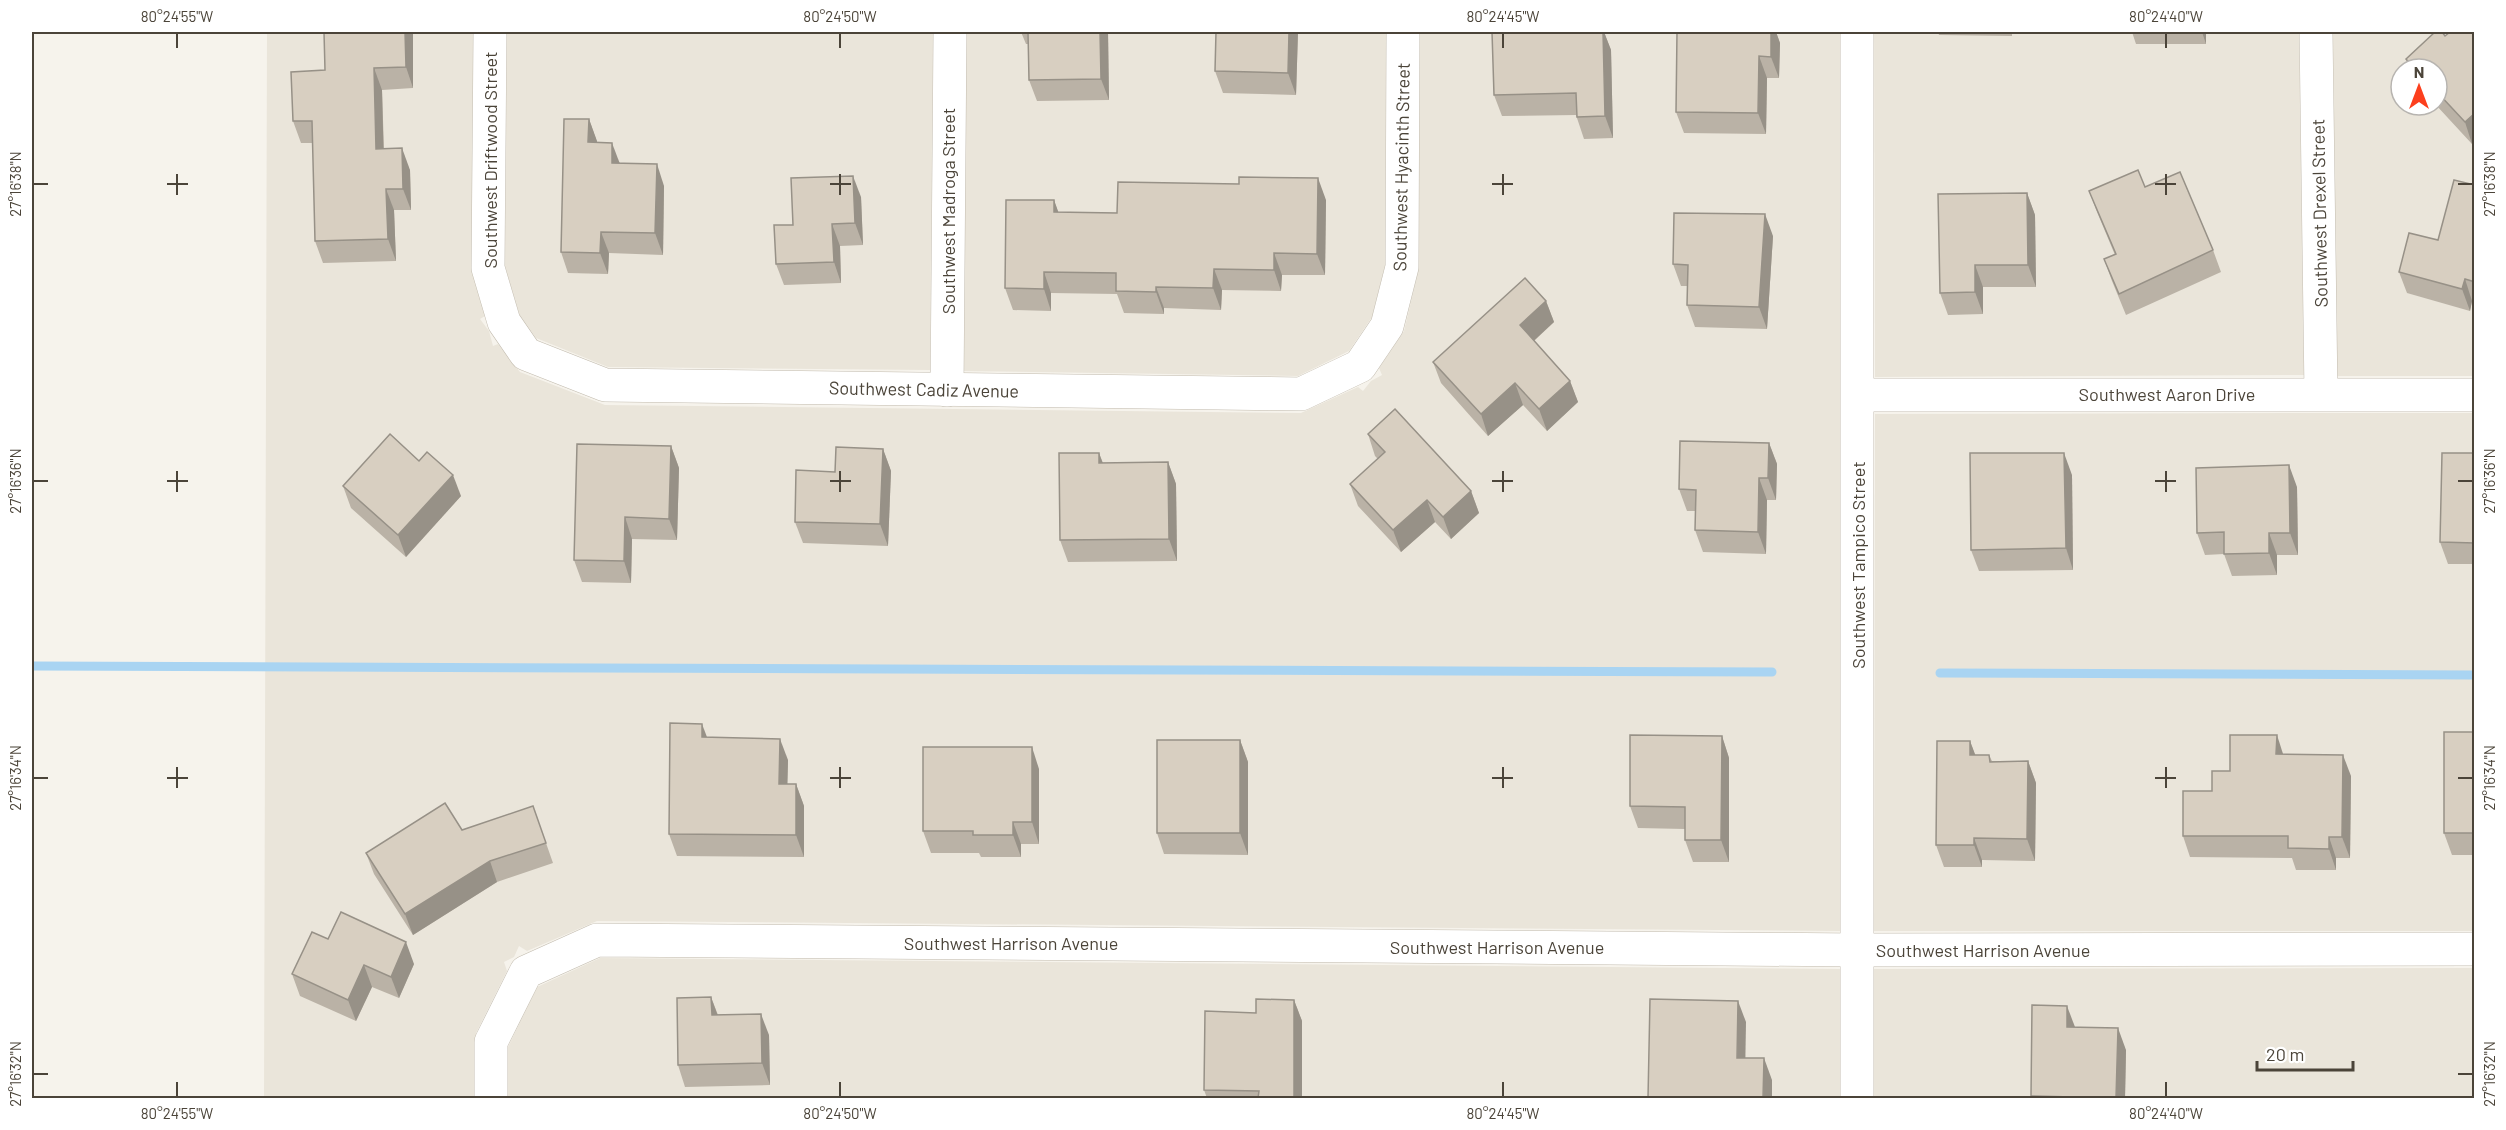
<svg xmlns="http://www.w3.org/2000/svg" width="2506" height="1130" viewBox="0 0 2506 1130" font-family="Barlow,sans-serif">
	<style>
		.residential { fill: #eae5da; fill-rule: evenodd }
		.lines { fill: none; stroke-linecap: round; stroke-linejoin: round }
		.stream { stroke: #a9d4f2; stroke-width: 9 }
		.minor-casing { stroke: #c2bbae; stroke-width: 34 }
		.minor { stroke: #fff; stroke-width: 33 }
		.wall { fill: #bab2a6 }
		.shaded-wall { fill: #979187 }
		.building { fill: #d8cfc1; stroke: #979187; stroke-width: 1.5 }
		.ticks { fill: none; stroke: #4b4439; stroke-width: 2 }
		.labels { text-anchor: middle; dominant-baseline: central; stroke-width: 4.5; stroke-linejoin: round; paint-order: stroke }
		.street-label { font-size: 18px; fill: #4b4439; stroke: #fff }
		.neatline { fill: none; stroke: #4b4439; stroke-width: 2 }
		.ticks-label { font-size: 15px; text-anchor: middle; fill: #4b4439 }
	</style>
	<rect width="100%" height="100%" fill="#f6f3ec"/>
	<g class="residential">
		<path d="M32,32H34L33,1098H32Z"/>
		<path d="M267,32H473L472,268L485,316L480,319L489,331L493,346L498,344L520,372L605,405L1301,413L1358,387L1363,391L1371,381L1382,375L1379,368L1404,331L1418,272L1420,32H1841L1843,395L1840,931L597,921L527,951L519,946L514,957L504,962L507,971L476,1033L474,1098H264Z"/>
		<path d="M507,32H933L930,370L608,367L536,338L519,314L505,266Z"/>
		<path d="M966,32H1386L1385,265L1372,317L1349,351L1298,376L964,371Z"/>
		<path d="M1874,32H2299L2304,375L1875,377Z"/>
		<path d="M2333,32H2474V376H2337ZM2401,69H2437V105H2401Z"/>
		<path d="M2321,413H2474V931H1874L1875,414Z"/>
		<path d="M600,958L1840,969V1098H508V1047L537,987Z"/>
		<path d="M2474,968V1098H1873L1874,969Z"/>
	</g>
	<g class="lines">
		<g class="stream">
			<path d="M32,666L1772,672"/>
			<path d="M1940,673L2474,675"/>
		</g>
		<g class="minor-casing">
			<g id="minor">
				<path d="M490,32L488,268L504,322L526,354L605,385L1301,394L1360,366L1387,326L1402,267L1403,32"/>
				<path d="M2316,32L2321,394"/>
				<path d="M947,390L950,32"/>
				<path d="M1859,395H2474"/>
				<path d="M491,1098V1042L526,972L597,940L1857,950L2474,949"/>
				<path d="M1857,1098V32"/>
			</g>
		</g>
		<use href="#minor" class="minor"/>
	</g>
	<g class="wall">
		<path d="M413,32V88L382,90L384,149L410,170L411,210H394L396,261L323,263L315,241L313,143H301L293,121L325,70Z"/>
		<path d="M1021,32H1108L1109,100L1037,101L1029,80V44H1026Z"/>
		<path d="M1298,32L1296,95L1223,93L1215,71Z"/>
		<path d="M1492,32H1604L1611,50L1613,138L1584,139L1576,115L1502,116L1494,95Z"/>
		<path d="M1677,32H1776L1780,43L1779,78H1767L1766,134L1684,133L1676,112Z"/>
		<path d="M1938,32H2012V36L1939,35Z"/>
		<path d="M2132,32H2206V44H2136Z"/>
		<path d="M2475,32V142L2472,144L2436,105L2437,69H2410L2406,59L2445,36Z"/>
		<path d="M589,119L597,142L620,163L664,186L663,255L609,253L608,274L568,273L561,252Z"/>
		<path d="M2475,185V302L2472,301L2470,311L2407,293L2399,272L2438,240Z"/>
		<path d="M2145,187L2213,250L2221,272L2126,315L2112,281L2104,259L2115,255L2097,212L2089,191Z"/>
		<path d="M2027,193L2035,215L2036,287H1983V314L1948,315L1940,293Z"/>
		<path d="M861,197L863,245L840,246L841,283L784,285L776,264L793,225Z"/>
		<path d="M1054,200L1058,212L1117,213L1326,200L1325,275H1282L1281,291L1222,290L1221,310L1164,308V314L1124,313L1117,294L1051,293V311L1013,310L1005,288Z"/>
		<path d="M1773,236L1767,329L1695,327L1687,305V286H1681L1673,264Z"/>
		<path d="M1546,301L1554,322L1534,341L1570,381L1578,402L1547,431L1523,405L1488,436L1441,383L1433,362Z"/>
		<path d="M1368,434L1471,491L1479,513L1451,539L1435,522L1401,552L1358,506L1350,484L1378,459L1375,456Z"/>
		<path d="M1769,443L1777,464L1776,500H1767L1766,554L1703,552L1695,530V511H1687L1679,489Z"/>
		<path d="M671,446L679,468L677,540L632,539L631,583L582,582L574,560Z"/>
		<path d="M883,449L891,471L888,546L803,543L795,522L835,472Z"/>
		<path d="M1099,453L1103,463L1168,462L1176,484L1177,561L1068,562L1060,540Z"/>
		<path d="M2475,453V564H2448L2440,542Z"/>
		<path d="M2072,475L2073,570L1979,571L1971,550Z"/>
		<path d="M343,486L461,496L406,557L351,508Z"/>
		<path d="M2297,487L2298,555H2277V575L2232,576L2224,554L2205,555L2197,533Z"/>
		<path d="M2475,732V855H2452L2444,833Z"/>
		<path d="M1722,736L1729,758V862H1693L1685,840V829L1638,828L1630,806Z"/>
		<path d="M707,738L788,760L787,784H796L804,806V857L677,856L669,834Z"/>
		<path d="M1240,740L1248,762V855L1164,854L1157,833Z"/>
		<path d="M1970,741L1975,755H1989L1992,761H2028L2036,783L2035,861L1982,860V867H1944L1936,845Z"/>
		<path d="M2283,754L2351,776L2350,858H2336V870H2296L2292,858L2190,857L2183,836L2212,791L2230,771Z"/>
		<path d="M1039,769V844H1021V857H981L979,853H931L923,831Z"/>
		<path d="M533,806L553,863L497,882L413,935L374,874L366,853L462,830Z"/>
		<path d="M328,939L414,964L399,998L372,987L356,1021L300,996L292,974Z"/>
		<path d="M711,997L718,1015L769,1035L770,1085L685,1087L678,1065Z"/>
		<path d="M1294,1000L1302,1021V1098H1207L1204,1090L1256,1013Z"/>
		<path d="M2075,1028L2126,1050L2125,1098H2032L2031,1096Z"/>
	</g>
	<g class="shaded-wall">
		<path d="M405,32H413V88L406,67Z"/>
		<path d="M1100,32H1108L1109,100L1101,79Z"/>
		<path d="M1289,32H1298L1296,95L1288,73Z"/>
		<path d="M1603,32H1604L1611,50L1613,138L1605,116Z"/>
		<path d="M1771,32H1776L1780,43L1779,78L1771,57Z"/>
		<path d="M2202,32H2206V44Z"/>
		<path d="M1759,56L1767,78L1766,134L1758,113Z"/>
		<path d="M374,68L382,90L384,171L376,149Z"/>
		<path d="M2475,113V142L2472,144L2465,122Z"/>
		<path d="M589,119L597,141L596,164L588,142Z"/>
		<path d="M612,143L620,164L612,163Z"/>
		<path d="M402,148L410,170L411,210L403,189Z"/>
		<path d="M657,164L664,186L663,255L655,233Z"/>
		<path d="M853,176L861,197L863,245L855,223Z"/>
		<path d="M1318,178L1326,200L1325,275L1317,254Z"/>
		<path d="M386,189L394,210L396,261L388,239Z"/>
		<path d="M2027,193L2035,215L2036,287L2028,265Z"/>
		<path d="M1054,200L1062,222L1054,212Z"/>
		<path d="M1765,214L1773,236L1767,329L1759,307Z"/>
		<path d="M832,224L840,246L841,283L834,262Z"/>
		<path d="M601,232L609,253L608,274L600,253Z"/>
		<path d="M1274,253L1282,275L1281,291L1274,270Z"/>
		<path d="M1975,265L1983,287V314L1975,292Z"/>
		<path d="M1214,269L1222,290L1221,310L1213,288Z"/>
		<path d="M1044,272L1051,293V311L1044,289Z"/>
		<path d="M2465,279L2472,301L2470,311L2462,289Z"/>
		<path d="M1156,287L1164,308V314L1156,292Z"/>
		<path d="M1546,301L1554,322L1528,346L1520,325Z"/>
		<path d="M1570,381L1578,402L1547,431L1539,409Z"/>
		<path d="M1515,383L1523,405L1488,436L1481,414Z"/>
		<path d="M1769,443L1777,464L1776,500L1768,478Z"/>
		<path d="M671,446L679,468L677,540L669,519Z"/>
		<path d="M883,449L891,471L888,546L880,524Z"/>
		<path d="M1099,453L1107,475L1099,463Z"/>
		<path d="M2064,453L2072,475L2073,570L2066,548Z"/>
		<path d="M1168,462L1176,484L1177,561L1169,539Z"/>
		<path d="M2289,465L2297,487L2298,555L2290,533Z"/>
		<path d="M453,475L461,496L406,557L398,535Z"/>
		<path d="M1759,478L1767,500L1766,554L1758,532Z"/>
		<path d="M1471,491L1479,513L1451,539L1443,517Z"/>
		<path d="M1427,500L1435,522L1401,552L1393,530Z"/>
		<path d="M625,517L632,539L631,583L624,561Z"/>
		<path d="M2269,533L2277,555V575L2269,553Z"/>
		<path d="M702,724L710,745L702,737Z"/>
		<path d="M2277,735L2284,757L2276,754Z"/>
		<path d="M1722,736L1729,758V862L1721,840Z"/>
		<path d="M780,739L788,760L787,806L779,784Z"/>
		<path d="M1240,740L1248,762V855L1240,833Z"/>
		<path d="M1970,741L1978,762L1970,755Z"/>
		<path d="M1032,747L1039,769V844L1032,822Z"/>
		<path d="M2343,755L2351,776L2350,858L2342,837Z"/>
		<path d="M2028,761L2036,783L2035,861L2027,839Z"/>
		<path d="M796,784L804,806V857L796,835Z"/>
		<path d="M1013,822L1021,844V857L1013,835Z"/>
		<path d="M2329,837L2336,858V870L2329,849Z"/>
		<path d="M1974,838L1982,860V867L1974,845Z"/>
		<path d="M490,861L497,882L413,935L405,914Z"/>
		<path d="M406,942L414,964L399,998L391,977Z"/>
		<path d="M364,965L372,987L356,1021L348,1000Z"/>
		<path d="M711,997L719,1019L712,1015Z"/>
		<path d="M1294,1000L1302,1021V1098H1294Z"/>
		<path d="M1738,1001L1746,1022L1745,1080L1737,1058Z"/>
		<path d="M2067,1006L2075,1027H2067Z"/>
		<path d="M761,1014L769,1035L770,1085L762,1063Z"/>
		<path d="M2118,1028L2126,1050L2125,1098H2116Z"/>
		<path d="M1764,1058L1772,1080V1098H1763Z"/>
	</g>
	<g class="building">
		<path d="M324,32H405L406,67L374,68L376,149L402,148L403,189H386L388,239L315,241L312,121H293L291,72L325,70Z"/>
		<path d="M1028,32H1100L1101,79L1029,80Z"/>
		<path d="M1216,32H1289L1288,73L1215,71Z"/>
		<path d="M1492,32H1603L1605,116L1577,117L1576,93L1494,95Z"/>
		<path d="M1677,32H1771V57L1759,56L1758,113L1676,112Z"/>
		<path d="M2435,32H2442L2445,36L2450,32H2475V113L2465,122L2437,92V69H2415L2406,59Z"/>
		<path d="M564,119H589L588,142L612,143V163L657,164L655,233L601,232L600,253L561,252Z"/>
		<path d="M2138,170L2145,187L2180,172L2213,250L2119,294L2104,259L2116,254L2089,191Z"/>
		<path d="M853,176L855,223L832,224L834,262L776,264L774,225H793L791,178Z"/>
		<path d="M1239,177L1318,178L1317,254L1274,253V270L1214,269L1213,288L1156,287V292L1116,291V273L1044,272V289L1005,288L1006,200H1054V212L1117,213L1118,182L1239,184Z"/>
		<path d="M2454,180L2475,185V282L2465,279L2462,289L2399,272L2409,233L2438,240Z"/>
		<path d="M2027,193L2028,265H1975V292L1940,293L1938,194Z"/>
		<path d="M1674,213L1765,214L1759,307L1687,305L1688,265L1673,264Z"/>
		<path d="M1525,278L1546,301L1520,325L1570,381L1539,409L1515,383L1481,414L1433,362Z"/>
		<path d="M1395,409L1471,491L1443,517L1427,500L1393,530L1350,484L1385,452L1368,434Z"/>
		<path d="M390,434L419,461L427,452L453,475L398,535L343,486Z"/>
		<path d="M1680,441L1769,443L1768,478H1759L1758,532L1695,530L1696,490L1679,489Z"/>
		<path d="M577,444L671,446L669,519L625,517L624,561L574,560Z"/>
		<path d="M836,447L883,449L880,524L795,522L796,470L835,472Z"/>
		<path d="M1059,453H1099V463L1168,462L1169,539L1060,540Z"/>
		<path d="M1970,453H2064L2066,548L1971,550Z"/>
		<path d="M2442,453H2475V543L2440,542Z"/>
		<path d="M2289,465L2290,533H2269V553L2224,554V532L2197,533L2196,468Z"/>
		<path d="M670,723L702,724V737L780,739L779,784H796V835L669,834Z"/>
		<rect x="2444" y="732" width="31" height="101"/>
		<path d="M1630,735L1722,736L1721,840H1685V807L1630,806Z"/>
		<path d="M2230,735H2277L2276,754L2343,755L2342,837H2329V849L2288,848V836H2183V791H2212V771H2230Z"/>
		<rect x="1157" y="740" width="83" height="93"/>
		<path d="M1937,741H1970V755H1989L1990,762L2028,761L2027,839L1974,838V845H1936Z"/>
		<path d="M923,747H1032V822H1013V835H973V831H923Z"/>
		<path d="M445,803L462,830L533,806L546,843L490,861L405,914L366,853Z"/>
		<path d="M341,912L406,942L391,977L364,965L348,1000L292,974L312,932L328,939Z"/>
		<path d="M711,997L712,1015L761,1014L762,1063L678,1065L677,998Z"/>
		<path d="M1256,999L1294,1000V1098H1258L1259,1091L1204,1090L1205,1011L1256,1013Z"/>
		<path d="M1650,999L1738,1001L1737,1058H1764L1763,1098H1648Z"/>
		<path d="M2032,1005L2067,1006V1027L2118,1028L2116,1098L2031,1096Z"/>
	</g>
	<path class="ticks" d="M177,33V48M840,33V48M1503,33V48M2166,33V48M177,174V195M840,174V195M1503,174V195M2166,174V195M33,184H48M167,184H188M830,184H851M1492,184H1513M2155,184H2176M2458,184H2473M177,471V492M840,471V492M1503,471V492M2166,471V492M33,481H48M167,481H188M830,481H851M1492,481H1513M2155,481H2176M2458,481H2473M177,767V788M840,767V788M1503,767V788M2166,767V788M33,778H48M167,778H188M830,778H851M1492,778H1513M2155,778H2176M2458,778H2473M33,1074H48M2458,1074H2473M177,1082V1097M840,1082V1097M1503,1082V1097M2166,1082V1097"/>
	<g class="labels">
		<g class="street-label">
			<text transform="translate(490 160) rotate(-90)">Southwest Driftwood Street</text>
			<text transform="translate(1401 167) rotate(-89)">Southwest Hyacinth Street</text>
			<text transform="translate(948 211) rotate(-90)">Southwest Madroga Street</text>
			<text transform="translate(2319 213) rotate(-91)">Southwest Drexel Street</text>
			<text transform="translate(924 389) rotate(1)">Southwest Cadiz Avenue</text>
			<text x="2167" y="394">Southwest Aaron Drive</text>
			<text transform="translate(1858 565) rotate(-90)">Southwest Tampico Street</text>
			<text x="1011" y="943">Southwest Harrison Avenue</text>
			<text x="1497" y="947">Southwest Harrison Avenue</text>
			<text x="1983" y="950">Southwest Harrison Avenue</text>
		</g>
	</g>
	<rect width="2506" height="1130" fill="none" stroke="#ffffff" stroke-width="66"/>
	<g transform="translate(2419 87)"><circle r="28" fill="#ffffff" stroke="#b7b4b0" stroke-width="1.5"/>
	<path d="M0-4.5L10 22L0 15L-10 22Z" fill="#fc3f1d"/>
	<text y="-9" font-size="16" font-weight="bold" text-anchor="middle" fill="#4b4439">N</text>
	</g>
	<path d="M2257 1061v9h96v-9" fill="none" stroke="#4b4439" stroke-width="3"/>
	<text x="2266" y="1061" font-size="18" fill="#4b4439" stroke="#ffffff" stroke-width="4.5" paint-order="stroke">20 m</text>
	<rect x="33" y="33" width="2440" height="1064" class="neatline"/>
	<g class="ticks-label">
		<text x="177" y="22">80°24'55"W</text>
		<text x="840" y="22">80°24'50"W</text>
		<text x="1503" y="22">80°24'45"W</text>
		<text x="2166" y="22">80°24'40"W</text>
		<text transform="translate(16 184) rotate(-90)" y="5">27°16'38"N</text>
		<text transform="translate(2490 184) rotate(-90)" y="5">27°16'38"N</text>
		<text transform="translate(16 481) rotate(-90)" y="5">27°16'36"N</text>
		<text transform="translate(2490 481) rotate(-90)" y="5">27°16'36"N</text>
		<text transform="translate(16 778) rotate(-90)" y="5">27°16'34"N</text>
		<text transform="translate(2490 778) rotate(-90)" y="5">27°16'34"N</text>
		<text transform="translate(16 1074) rotate(-90)" y="5">27°16'32"N</text>
		<text transform="translate(2490 1074) rotate(-90)" y="5">27°16'32"N</text>
		<text x="177" y="1119">80°24'55"W</text>
		<text x="840" y="1119">80°24'50"W</text>
		<text x="1503" y="1119">80°24'45"W</text>
		<text x="2166" y="1119">80°24'40"W</text>
	</g>
</svg>
